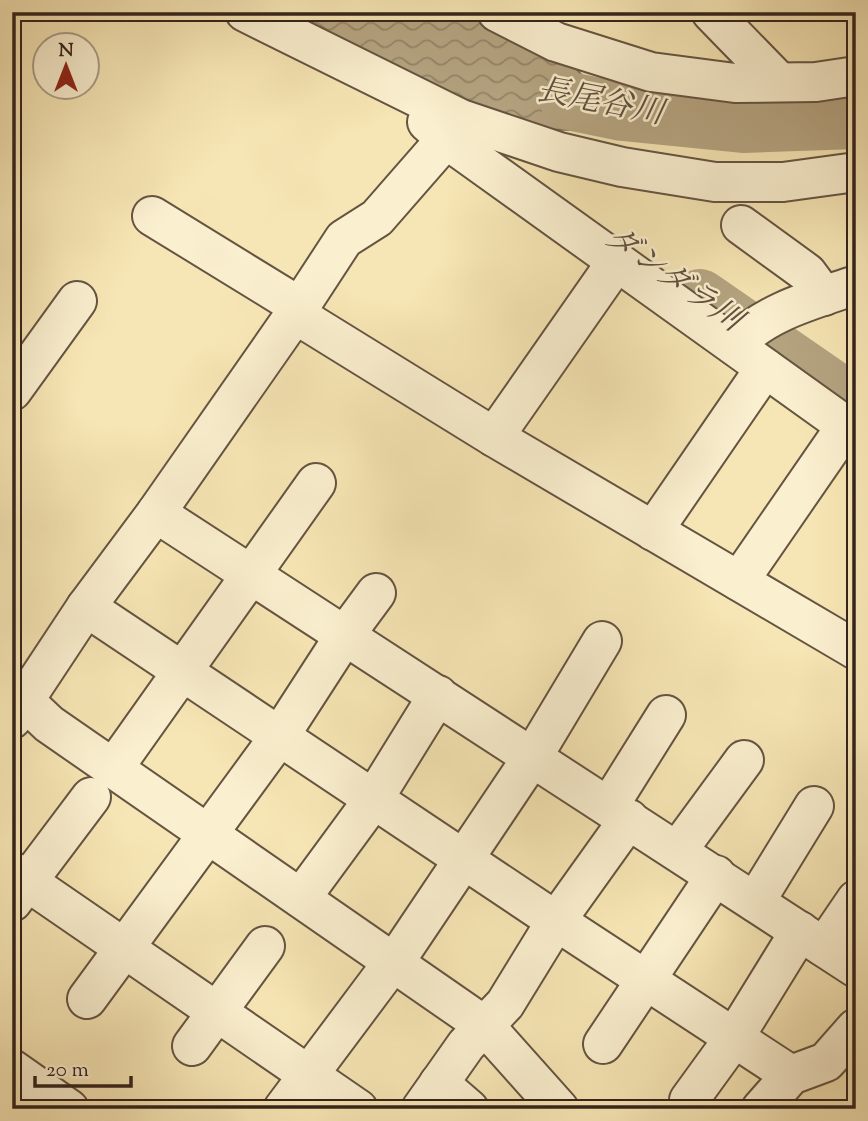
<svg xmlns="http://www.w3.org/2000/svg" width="868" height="1121" viewBox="0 0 868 1121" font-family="'Sorts Mill Goudy','Noto Serif JP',serif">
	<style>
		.water { fill: url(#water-waves); stroke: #817059; stroke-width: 2 }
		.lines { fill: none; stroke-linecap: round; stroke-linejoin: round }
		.river { stroke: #b5a481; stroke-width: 58 }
		.minor-casing { stroke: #655442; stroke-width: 42 }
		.minor { stroke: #faefcf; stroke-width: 38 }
		.labels { text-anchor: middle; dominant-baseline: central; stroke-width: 5; stroke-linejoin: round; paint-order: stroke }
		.water-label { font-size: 32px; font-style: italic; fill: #61503f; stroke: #faefcf }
	</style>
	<defs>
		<pattern id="water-waves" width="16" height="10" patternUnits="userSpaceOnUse" patternTransform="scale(1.75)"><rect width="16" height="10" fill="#b5a481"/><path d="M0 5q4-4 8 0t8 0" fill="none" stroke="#948569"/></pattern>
	</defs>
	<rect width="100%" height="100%" fill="#f7e6b5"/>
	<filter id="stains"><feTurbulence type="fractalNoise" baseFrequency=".00286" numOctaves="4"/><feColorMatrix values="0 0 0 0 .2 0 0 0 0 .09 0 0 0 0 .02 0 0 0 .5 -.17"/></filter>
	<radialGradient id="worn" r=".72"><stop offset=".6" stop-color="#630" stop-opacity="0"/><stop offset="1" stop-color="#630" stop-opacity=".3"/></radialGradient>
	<path class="water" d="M271,12H472L575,67L592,88L610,101L642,109L656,122L642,131L512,129Z"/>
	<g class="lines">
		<g class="river">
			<path d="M569,101L623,112L743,124L856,120"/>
			<path d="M700,298L856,406"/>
		</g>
		<g class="minor-casing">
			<g id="minor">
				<path d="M245,12L461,119L559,152L622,167L715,182H783L856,172"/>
				<path d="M497,12L556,42L651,72L735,83L816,82L856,76"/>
				<path d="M711,12L779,82"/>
				<path d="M427,122L446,139L856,433"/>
				<path d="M152,216L300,307"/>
				<path d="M741,225L807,273L824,296"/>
				<path d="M295,314L494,437L856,650"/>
				<path d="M734,345C767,311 812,300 856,285"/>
				<path d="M12,391L77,301"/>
				<path d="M494,437L617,261"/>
				<path d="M156,513L856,968"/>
				<path d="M653,531L765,368"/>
				<path d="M739,581L846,426"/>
				<path d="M86,607L556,921L791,1075"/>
				<path d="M12,689L49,724L485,1026L559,1109"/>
				<path d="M12,719L86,607L156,513L295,314L344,239L377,218L446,139"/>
				<path d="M113,769L316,483"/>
				<path d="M609,806L666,715"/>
				<path d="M678,850L744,760"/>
				<path d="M12,871L358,1109"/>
				<path d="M301,898L373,800L438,695"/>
				<path d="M12,902L91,797"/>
				<path d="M755,902L814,806"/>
				<path d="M824,947L856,900"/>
				<path d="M394,963L533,756L602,641"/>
				<path d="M87,999L279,737L345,635L376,593"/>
				<path d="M603,1044L716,875"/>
				<path d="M192,1046L265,946"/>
				<path d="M12,1069L69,1109"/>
				<path d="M439,1083L469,1109"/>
				<path d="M689,1100L734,1038L800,931"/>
				<path d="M283,1109L381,978"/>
				<path d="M421,1109L466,1045L505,1004L556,921L629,819"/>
				<path d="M761,1109L791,1075L826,1062L856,1028"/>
			</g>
		</g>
		<use href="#minor" class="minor"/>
	</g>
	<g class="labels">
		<g class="water-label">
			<text transform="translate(600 103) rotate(11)">長尾谷川</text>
			<text transform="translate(673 280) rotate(35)">ダンダラ川</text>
		</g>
	</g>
	<rect width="868" height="1121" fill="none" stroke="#f7e6b5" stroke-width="42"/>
	<rect x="14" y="14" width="840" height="1093" fill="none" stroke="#34231c" stroke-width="3.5"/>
	<rect x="21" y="21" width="826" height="1079" fill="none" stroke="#34231c" stroke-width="2"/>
	<g transform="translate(66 66)"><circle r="33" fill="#faefcf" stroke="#ab9d87" stroke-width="2"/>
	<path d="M0-5L12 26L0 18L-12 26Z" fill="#8f2418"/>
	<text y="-10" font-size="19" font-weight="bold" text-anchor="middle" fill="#34231c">N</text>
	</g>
	<path d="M35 1076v10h96v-10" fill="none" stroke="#34231c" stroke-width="3.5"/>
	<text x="46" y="1076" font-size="21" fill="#34231c" stroke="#faefcf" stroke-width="5" paint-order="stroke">20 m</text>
	<rect width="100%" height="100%" filter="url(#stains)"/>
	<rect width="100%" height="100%" fill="url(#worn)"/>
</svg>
